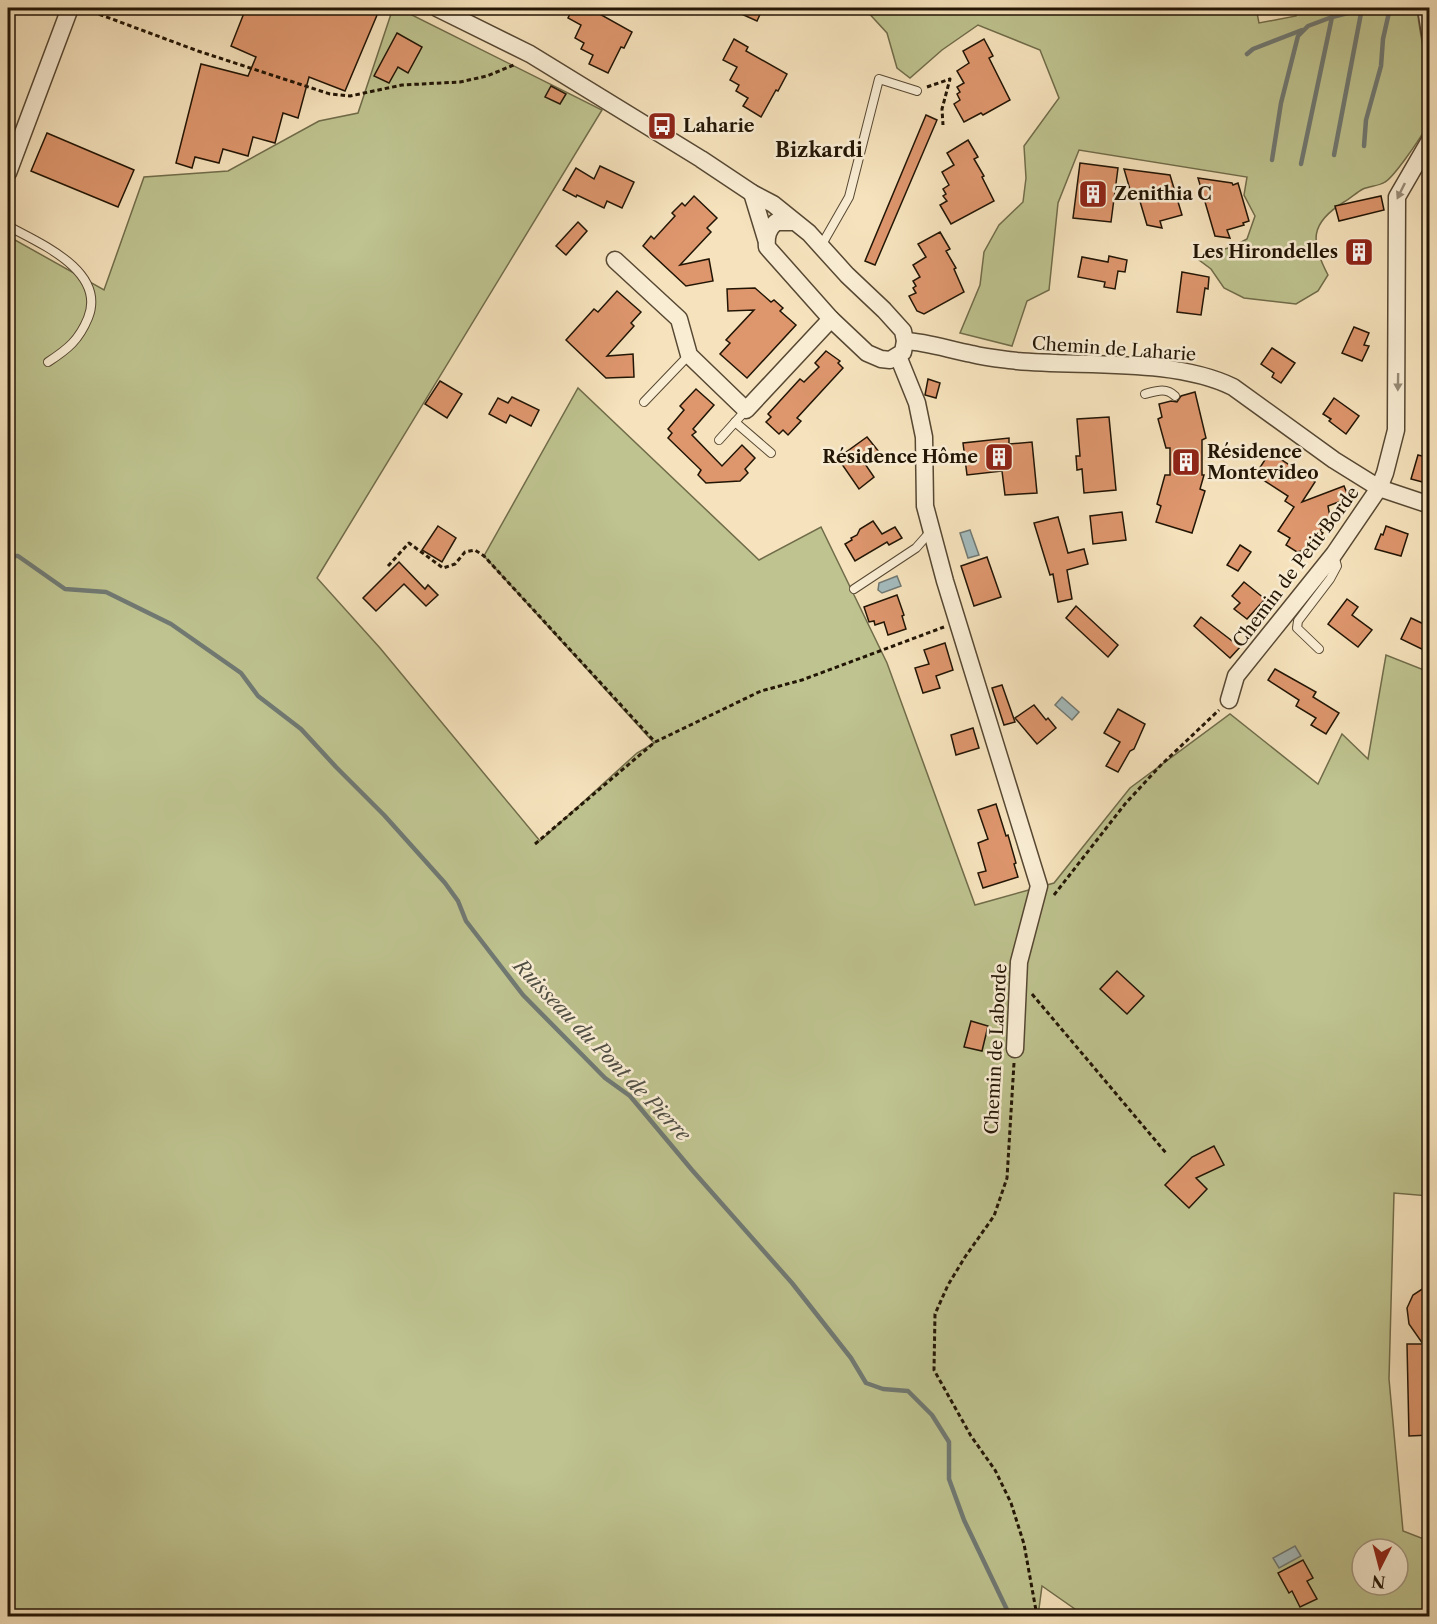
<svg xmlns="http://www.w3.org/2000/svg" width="1437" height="1624" viewBox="0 0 1437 1624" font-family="'Libre Caslon Text',serif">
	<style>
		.green { fill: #bec38f; stroke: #706c4a; stroke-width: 1.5; fill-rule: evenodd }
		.water { fill: #a4bbbd; stroke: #707973; stroke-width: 1.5 }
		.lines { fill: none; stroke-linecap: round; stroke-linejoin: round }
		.stream { stroke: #707973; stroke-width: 4.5 }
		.building { fill: #de966d; stroke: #221505; stroke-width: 1.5 }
		.service-casing { stroke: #574833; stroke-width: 10 }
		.minor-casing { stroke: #574833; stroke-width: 19 }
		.path { stroke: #221505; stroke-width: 3; stroke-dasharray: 4.5 3; stroke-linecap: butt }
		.service { stroke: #f9edd4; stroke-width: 8 }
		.minor { stroke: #f9edd4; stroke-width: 16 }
		.oneway { fill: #988c77 }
		.labels { text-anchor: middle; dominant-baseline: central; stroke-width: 5; stroke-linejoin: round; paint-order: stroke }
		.poi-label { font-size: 18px; font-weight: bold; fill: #221505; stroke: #f9edd4; text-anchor: start }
		.street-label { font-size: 18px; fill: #221505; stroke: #f9edd4 }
		.neighbourhood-label { font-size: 20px; font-weight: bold; fill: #221505; stroke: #f9edd4 }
		.water-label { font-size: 20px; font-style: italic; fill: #504f45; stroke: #f9edd4 }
	</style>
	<rect width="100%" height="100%" fill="#f6e3bd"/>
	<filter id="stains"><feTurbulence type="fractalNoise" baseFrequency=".00333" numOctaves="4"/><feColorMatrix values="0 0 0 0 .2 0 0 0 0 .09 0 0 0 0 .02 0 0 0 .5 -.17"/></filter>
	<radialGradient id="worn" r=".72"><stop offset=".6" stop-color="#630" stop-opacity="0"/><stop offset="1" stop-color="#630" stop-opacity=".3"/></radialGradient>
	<g class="green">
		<path d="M393,8H398L602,110L317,578L380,648L540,841L637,753L654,743L484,556L578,388L759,560L821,527L887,663L975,905L1054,883L1130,788L1230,714L1318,784L1342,734L1368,759L1386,655L1429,672V1196L1394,1193L1389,1379L1403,1531L1429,1541V1616H1085L1042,1586L1038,1616H8V236L104,290L144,177L228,171L319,121L358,113ZM1362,1549H1398V1585H1362Z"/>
		<path d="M864,8H1256L1259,23L1296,16L1295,8H1417C1420,42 1437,98 1424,131C1419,140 1394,177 1385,182C1379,186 1370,186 1363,189C1357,192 1351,198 1344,202C1310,223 1310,241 1328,275L1318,291L1296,304L1244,298L1224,288L1211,269L1195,257L1232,247L1247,239L1255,216L1244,195L1247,177L1079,150L1058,203L1049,290L1027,301L1012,346L960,333L980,285L984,252L999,225L1023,202L1026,178L1024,146L1059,98L1040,50L978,25L942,50L910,78L897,68L887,33Z"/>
	</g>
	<g class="water">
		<path d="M970,530L979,555L968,558L960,533Z"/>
		<path d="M897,576L901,586L882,593L878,590L879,583Z"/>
		<path d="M1062,697L1079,712L1072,720L1055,705Z"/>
		<path d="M1295,1546L1301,1556L1279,1568L1273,1558Z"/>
	</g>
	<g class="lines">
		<g class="stream">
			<path d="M1247,54L1253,49L1302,30"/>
			<path d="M1364,146L1366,120L1381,66L1383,39L1390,8"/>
			<path d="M1334,155L1362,8"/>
			<path d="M1272,160L1281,103L1298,36L1308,26L1332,17"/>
			<path d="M1301,164L1332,17L1368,8"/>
			<path d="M8,556H18L65,589L106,592L171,624L241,673L258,696L301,729L336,767L384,815L445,883L458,901L466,921L523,995L605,1078L630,1096L692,1170L792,1283L851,1358L866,1383L883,1389L908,1391L932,1415L949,1442V1479L964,1520L1010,1616"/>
		</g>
	</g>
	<g class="building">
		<path d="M246,8H380L345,91L309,77L298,118L283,113L275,143L253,137L248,156L223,149L219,163L195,157L192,168L176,163L201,64L248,76L256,57L231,46Z"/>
		<path d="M573,8H589L632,32L624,48L621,47L608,73L589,64L593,55L581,49L584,43L575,38L581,25L568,18Z"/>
		<path d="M728,8H763L757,21Z"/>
		<path d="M397,33L422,47L408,73L398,67L389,83L374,76Z"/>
		<path d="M734,39L748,47L746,51L787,74L778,91L776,90L761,117L743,106L748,98L736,91L739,85L730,80L737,67L723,60Z"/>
		<path d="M984,39L993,56L989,58L1010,100L983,115L981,113L964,122L954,104L960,100L957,94L960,92L957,87L964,83L957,71L969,63L963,51Z"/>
		<path d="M551,86L566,94L560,104L545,97Z"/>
		<path d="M926,115L937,120L875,265L865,261Z"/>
		<path d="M47,133L134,170L118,207L31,171Z"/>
		<path d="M968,140L978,157L974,159L984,176L982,177L994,201L951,224L940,205L947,201L943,196L946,194L943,189L949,185L942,172L954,165L947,153Z"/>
		<path d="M1080,163L1118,168L1111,222L1073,218Z"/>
		<path d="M600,166L634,182L622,208L607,201L604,208L577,195L576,197L563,190L576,168L594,179Z"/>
		<path d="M1124,169L1170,175L1182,215L1160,221L1162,228L1147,225L1139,198L1133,200Z"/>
		<path d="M1198,178L1232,183L1233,185L1238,183L1249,221L1243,223L1244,225L1227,230L1230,238L1215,236Z"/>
		<path d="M694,196L717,218L707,228L711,232L680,265L709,259L713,281L686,286L643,246L651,236L654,239L675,216L672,213L682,203L685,206Z"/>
		<path d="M1381,196L1384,210L1339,221L1335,206Z"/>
		<path d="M578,222L587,231L566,255L556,246Z"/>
		<path d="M940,232L950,249L946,251L956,268L954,269L964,292L924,314L917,311L909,296L916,293L913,288L916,286L913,281L920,277L913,265L926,257L918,244Z"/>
		<path d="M1365,239L1369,253L1352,257L1348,243Z"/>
		<path d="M1109,256L1127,260L1125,272L1118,271L1115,289L1104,287L1105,282L1078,277L1082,257L1108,262Z"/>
		<path d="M1182,272L1209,277L1208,289L1205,288L1201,315L1177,312Z"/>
		<path d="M755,288L771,302L774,300L783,308L780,311L796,325L747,378L720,354L730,343L726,340L754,310L728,311L727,289Z"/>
		<path d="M617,291L641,312L631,323L634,326L607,356L633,354L634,377L606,378L566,340L594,309L598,312Z"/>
		<path d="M1354,327L1369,333L1364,345L1369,346L1362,361L1342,353Z"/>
		<path d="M1272,348L1295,363L1281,383L1272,377L1274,373L1261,364Z"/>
		<path d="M826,351L840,361L838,363L843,368L797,418L801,421L788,435L783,430L779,434L766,422L771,417L768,414L800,379L804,382L819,367L815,363Z"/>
		<path d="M928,379L940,383L936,398L925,395Z"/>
		<path d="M440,381L462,394L447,418L425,404Z"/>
		<path d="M696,389L714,405L693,429L696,432L692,435L722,466L742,445L755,458L745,469L748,473L740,481L706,483L698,475L701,470L668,438L672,433L668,429L684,410L680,406Z"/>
		<path d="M1195,392L1206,438L1202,440V475H1204L1200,489L1205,491L1192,533L1156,522L1161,506L1157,504L1165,475H1170V448H1166L1158,419L1162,417L1159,404L1171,401L1177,402L1181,396Z"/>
		<path d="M512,397L539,410L531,426L510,415L506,423L489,414L498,398L508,403Z"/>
		<path d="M1334,398L1359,416L1346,434L1329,421L1331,419L1323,414Z"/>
		<path d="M1109,417L1116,490L1084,493L1082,469L1077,470L1076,456H1080L1077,419Z"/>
		<path d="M867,437L880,453L865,464L874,477L859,489L839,460L843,457L842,455Z"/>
		<path d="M1009,438V444L1032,442L1037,493L1005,495L1002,471L967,475L963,443Z"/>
		<path d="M1270,452L1315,482L1302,502L1344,486L1349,498L1328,506L1330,517L1320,531L1323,533L1311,549L1297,552L1286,545L1290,538L1278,531L1294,507L1285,501L1288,496L1260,478L1264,472L1259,469Z"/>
		<path d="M1418,455L1430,458V484L1411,479Z"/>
		<path d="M1122,512L1126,540L1093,544L1090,516Z"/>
		<path d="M1058,517L1068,553L1084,549L1088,564L1067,570L1072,599L1058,602L1053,574L1050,575L1034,523Z"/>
		<path d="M873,521L882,534L895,527L902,538L889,545L887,542L855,561L845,544L852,540L851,538L857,535L860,529Z"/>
		<path d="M438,526L456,538L442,562L422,550Z"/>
		<path d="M1386,526L1408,534L1401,556L1375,549L1381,534L1383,535Z"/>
		<path d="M1240,545L1251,552L1238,571L1227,565Z"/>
		<path d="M987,557L1001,597L974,606L961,566Z"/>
		<path d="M399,562L425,589L428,585L438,595L426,606L404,584L376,611L363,598Z"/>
		<path d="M1244,582L1265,599L1247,619L1234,609L1240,603L1232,596Z"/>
		<path d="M897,595L904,615L902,616L906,629L888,635L884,622L875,625L874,621L869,622L864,607Z"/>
		<path d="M1347,599L1358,607L1352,615L1372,630L1358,647L1328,624Z"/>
		<path d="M1076,606L1118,645L1108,657L1066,618Z"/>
		<path d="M1201,617L1240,647L1230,658L1194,626Z"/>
		<path d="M1411,618L1430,627V653L1401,639Z"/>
		<path d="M945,643L953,670L936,676L940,688L923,693L915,668L929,664L924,650Z"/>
		<path d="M1275,669L1316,692L1313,697L1339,713L1326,734L1311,725L1316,718L1296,706L1299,700L1268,680Z"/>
		<path d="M1002,685L1015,722L1004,725L992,688Z"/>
		<path d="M1034,705L1046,720L1048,718L1056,728L1037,744L1015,718Z"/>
		<path d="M1118,709L1145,724L1134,749L1130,751L1118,772L1106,766L1120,742L1104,733Z"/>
		<path d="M973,728L979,748L956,755L951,735Z"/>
		<path d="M996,804L1006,836L1008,835L1016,863L1014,864L1018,877L983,888L978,873L986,871L978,843L988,839L978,810Z"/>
		<path d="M1117,971L1144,996L1127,1014L1100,989Z"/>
		<path d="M971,1021L988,1026L982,1051L964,1047Z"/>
		<path d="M1214,1146L1224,1165L1196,1178L1207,1189L1189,1208L1165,1185L1192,1157Z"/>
		<path d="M1430,1284V1435L1409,1436L1407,1344H1423L1409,1324L1407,1308L1413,1295Z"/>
		<path d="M1303,1560L1313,1578L1307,1581L1317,1599L1300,1607L1292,1591L1289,1593L1278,1573Z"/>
	</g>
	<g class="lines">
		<g class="service-casing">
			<g id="service">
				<path d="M8,226C39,243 107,271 88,318C79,340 68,349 48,362"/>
				<path d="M821,246L849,197L879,79L917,91"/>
				<path d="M1145,394C1156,391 1166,387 1175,396"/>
				<path d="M644,402L689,355"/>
				<path d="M735,422L771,453"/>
				<path d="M719,440L746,410"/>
				<path d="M854,589L916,548L931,531"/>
				<path d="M1319,649L1297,628L1298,621L1330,579L1337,566L1334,555"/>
			</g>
		</g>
		<g class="minor-casing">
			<g id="minor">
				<path d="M437,8L530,54L701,159L752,193L773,204L809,233L847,275L884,310L903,331L905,341L903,352L890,360L881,359L867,353L831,319L767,247C766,236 768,229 776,222H795"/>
				<path d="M1426,8L1430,33"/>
				<path d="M8,173L70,8"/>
				<path d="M752,193L766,239"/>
				<path d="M615,260L679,319L689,355L746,410L831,319"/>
				<path d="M905,341C928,342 950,350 972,354C987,358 1002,359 1017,361C1084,367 1174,358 1233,387L1334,460L1379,488L1430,505"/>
				<path d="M898,356L917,403L924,437L925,506L945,581L1039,886L1019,962L1015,1049"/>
				<path d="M1229,700L1236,676L1334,554L1379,488L1385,473L1396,430L1397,197L1430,140"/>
			</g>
		</g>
		<g class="path">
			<path d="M85,9L198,51L330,94L350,96L402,85L460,82L487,76L516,64"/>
			<path d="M927,87L950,79L942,109L943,125"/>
			<path d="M388,566L409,543L443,568L455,564L465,552L475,550L484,556L655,742"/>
			<path d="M535,844L655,742L761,691L802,680L944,627"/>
			<path d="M1054,895L1125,804L1161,765L1219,710"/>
			<path d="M1032,994L1166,1153"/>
			<path d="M1014,1063L1007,1178L994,1216L965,1257L948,1285L935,1314L934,1370L971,1436L995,1470L1011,1503L1024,1544L1037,1616"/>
		</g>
		<use href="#service" class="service"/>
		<use href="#minor" class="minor"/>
	</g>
	<defs><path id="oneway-solid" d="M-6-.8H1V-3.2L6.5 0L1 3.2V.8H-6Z" transform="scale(1.5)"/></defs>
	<g class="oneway">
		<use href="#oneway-solid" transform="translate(1401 191) rotate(116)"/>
		<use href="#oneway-solid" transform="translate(1398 382) rotate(91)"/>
	</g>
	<defs>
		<g id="bus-square" transform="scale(1.5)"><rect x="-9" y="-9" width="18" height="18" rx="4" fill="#8f2418" stroke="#f9edd4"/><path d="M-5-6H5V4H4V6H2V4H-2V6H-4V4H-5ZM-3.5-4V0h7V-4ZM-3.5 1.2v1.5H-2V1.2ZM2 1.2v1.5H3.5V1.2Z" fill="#fff"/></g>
		<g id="building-square" transform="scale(1.5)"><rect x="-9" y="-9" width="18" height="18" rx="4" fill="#8f2418" stroke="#f9edd4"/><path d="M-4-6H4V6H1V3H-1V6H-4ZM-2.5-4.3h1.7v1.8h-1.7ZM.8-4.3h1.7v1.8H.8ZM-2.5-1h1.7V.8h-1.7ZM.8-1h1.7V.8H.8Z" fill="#fff"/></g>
	</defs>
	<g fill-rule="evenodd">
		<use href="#bus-square" x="662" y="126"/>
		<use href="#building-square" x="1093" y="194"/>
		<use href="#building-square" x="1359" y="252"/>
		<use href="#building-square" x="999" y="457"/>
		<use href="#building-square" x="1186" y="462"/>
	</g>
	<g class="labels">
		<g class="poi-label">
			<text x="683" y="126">Laharie</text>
			<text x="1114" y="194">Zenithia C</text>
			<text x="1338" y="252" text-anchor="end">Les Hirondelles</text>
			<text x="1207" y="452">Résidence<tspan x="1207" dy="21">Montevideo</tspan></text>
			<text x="978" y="457" text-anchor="end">Résidence Hôme</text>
		</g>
		<g class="street-label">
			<text transform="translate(1114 349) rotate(4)">Chemin de Laharie</text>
			<text transform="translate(1296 567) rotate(-53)">Chemin de Petit Borde</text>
			<text transform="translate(996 1049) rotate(-87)">Chemin de Laborde</text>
		</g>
		<g class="neighbourhood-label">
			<text x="819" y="150">Bizkardi</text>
		</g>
		<g class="water-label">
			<text transform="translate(602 1050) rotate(46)">Ruisseau du Pont de Pierre</text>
		</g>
	</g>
	<rect width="1437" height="1624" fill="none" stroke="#f6e3bd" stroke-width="30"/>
	<rect x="9" y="9" width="1419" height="1606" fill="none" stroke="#221505" stroke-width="3"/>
	<rect x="15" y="15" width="1407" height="1594" fill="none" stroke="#221505" stroke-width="1.5"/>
	<g transform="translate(1380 1567) rotate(186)"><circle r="28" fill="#f9edd4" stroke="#a39781" stroke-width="1.5"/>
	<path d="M0-4.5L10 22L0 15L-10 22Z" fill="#8f2418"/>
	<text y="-9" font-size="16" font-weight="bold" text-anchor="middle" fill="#221505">N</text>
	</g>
	<rect width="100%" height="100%" filter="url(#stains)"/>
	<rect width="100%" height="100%" fill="url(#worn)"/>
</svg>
